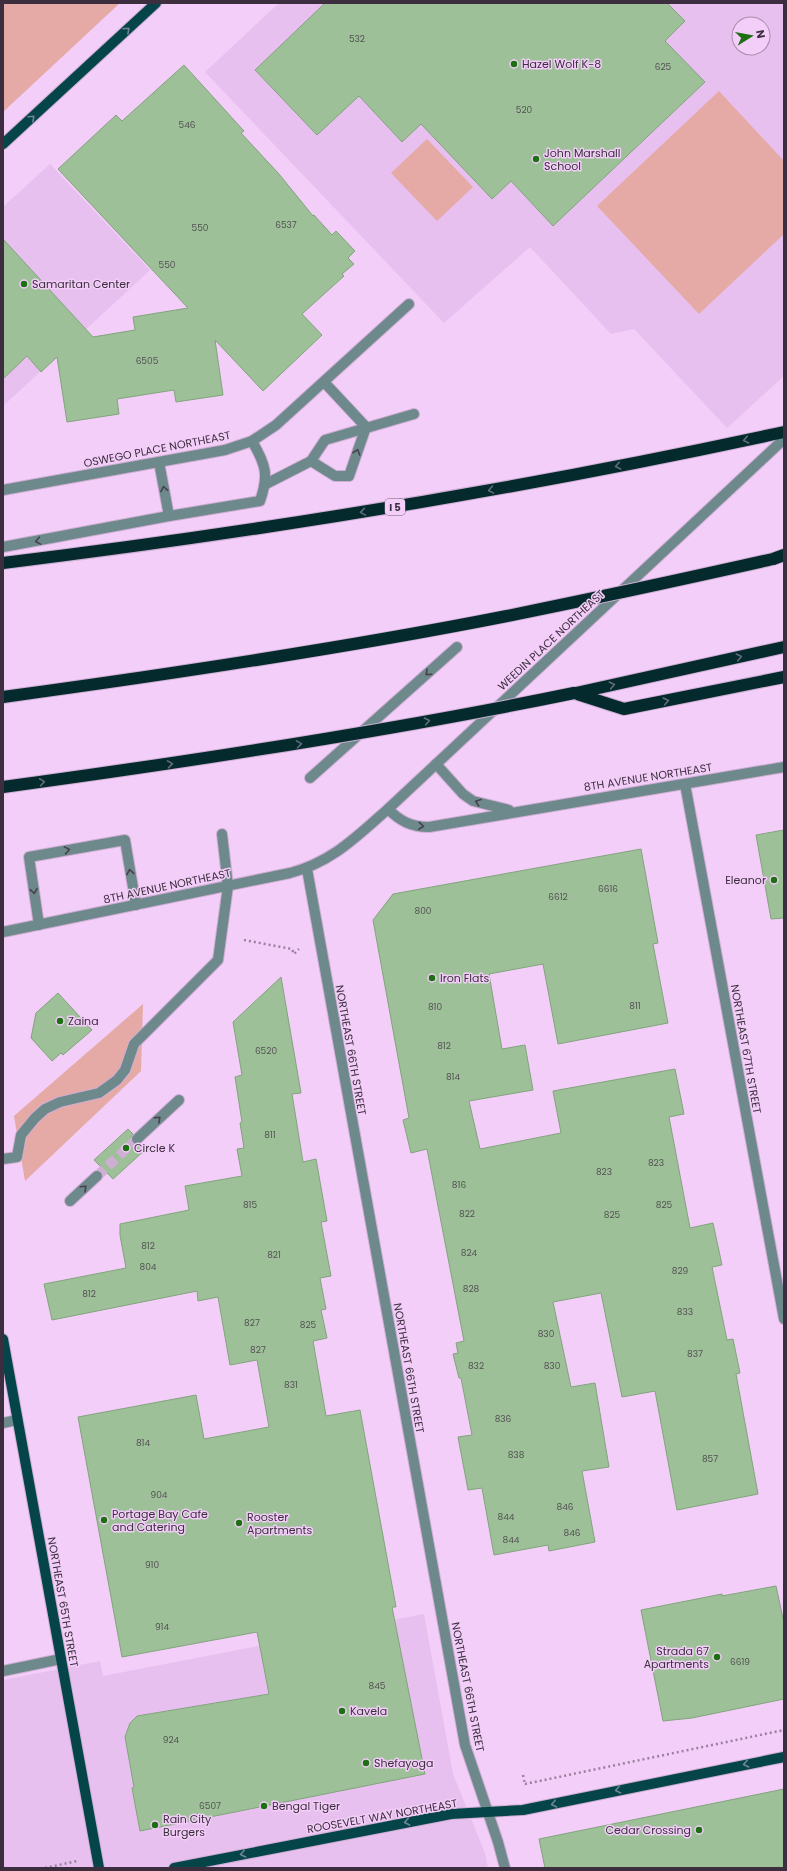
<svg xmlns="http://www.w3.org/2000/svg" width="787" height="1871" viewBox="0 0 787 1871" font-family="Poppins,sans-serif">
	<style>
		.built { fill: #e8c0ef; fill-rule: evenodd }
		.green { fill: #e5a9a6 }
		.building { fill: #9dc098; stroke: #82a47d }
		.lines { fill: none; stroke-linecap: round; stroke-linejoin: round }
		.minor-tunnel { stroke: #ceaed3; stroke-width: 10; stroke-dasharray: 10 5; stroke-linecap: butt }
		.minor-casing { stroke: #ceaed3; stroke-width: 12 }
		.major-casing { stroke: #ceaed3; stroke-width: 12 }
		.highway-casing { stroke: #ceaed3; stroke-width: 14 }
		.path { stroke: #9a809e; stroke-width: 2.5; stroke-dasharray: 2 3; stroke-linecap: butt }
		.minor { stroke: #6e898b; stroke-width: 10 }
		.major { stroke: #054549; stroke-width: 10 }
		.highway { stroke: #042a2d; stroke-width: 12 }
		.highway-bridge-casing { stroke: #ceaed3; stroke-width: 14; stroke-linecap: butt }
		.highway-bridge { stroke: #042a2d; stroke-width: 12 }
		.oneway { stroke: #708398 }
		.oneway2 { stroke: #636c7e }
		.oneway3 { stroke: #47404e }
		.poi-dot { fill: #1e6e13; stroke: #f2cef8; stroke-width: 1.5 }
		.labels { text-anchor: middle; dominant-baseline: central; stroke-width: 3; stroke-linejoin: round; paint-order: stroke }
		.number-label { font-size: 9px; fill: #555255 }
		.shield { fill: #f2cef8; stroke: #735e76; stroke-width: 1 }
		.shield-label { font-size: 10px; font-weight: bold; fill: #3d2e3f }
		.poi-label { font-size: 11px; fill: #3d2e3f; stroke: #f2cef8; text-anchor: start }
		.street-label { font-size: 11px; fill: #3d2e3f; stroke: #f2cef8 }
	</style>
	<rect width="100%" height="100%" fill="#f2cef8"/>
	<g class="built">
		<path d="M279,3H784V376L727,428L634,329L611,334L530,247L444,323L205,72ZM739,24H763V48H739Z"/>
		<path d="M50,164L150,270L3,406V207Z"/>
		<path d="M424,1614L453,1774L485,1853L488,1868H3V1680L100,1661L103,1676Z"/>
	</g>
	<g class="green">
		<path d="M3,3H120L3,112Z"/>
		<path d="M719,91L784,161V234L699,314L597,206Z"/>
		<path d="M427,139L473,187L437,221L391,173Z"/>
		<path d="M143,1004L141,1071L25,1181L14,1116Z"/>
	</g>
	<g class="building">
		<path d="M325,3H667L685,21L665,41L705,82L553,226L511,181L492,199L421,124L402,142L359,96L317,135L255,70Z"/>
		<path d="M184,65L244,131L241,133L279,174L313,216L314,215L332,235L336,231L355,251L348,258L354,264L342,274L344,276L302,314L322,335L263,391L215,340L223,395L176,402L174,390L117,399L119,414L67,422L57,357L41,372L27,356L3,379V239L93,337L135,330L133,317L188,308L58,169L116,115L122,121Z"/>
		<path d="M784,830V918L771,919L756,835Z"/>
		<path d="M641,849L658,943L653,944L668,1023L558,1044L543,964L489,974L502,1049L525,1045L533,1090L469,1101L480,1149L561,1133L553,1091L675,1069L684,1114L669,1117L690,1228L713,1223L722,1265L712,1267L727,1340L733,1339L740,1373L736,1374L758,1494L677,1510L655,1391L622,1397L601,1293L553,1302L571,1387L595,1383L609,1467L582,1471L595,1542L549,1551L548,1545L494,1555L482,1488L468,1490L458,1437L472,1435L461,1378H459L453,1354L458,1353L456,1343L464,1341L427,1149L411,1153L403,1120L409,1118L373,920L393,894Z"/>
		<path d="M281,977L301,1093L292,1094L303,1162L316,1159L327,1221L321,1222L331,1276L320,1278L326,1309L321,1310L327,1338L313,1341L326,1416L360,1410L396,1607H392L425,1774L140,1831L132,1788L134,1787L125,1737L130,1723L137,1716L269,1694L257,1632L122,1657L78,1417L196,1395L204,1439L269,1427L257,1360L230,1365L218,1297L198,1301L197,1291L52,1320L44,1284L126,1268L120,1235V1224L189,1210L185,1186L242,1176L237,1149L244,1148L240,1123L242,1122L235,1077L242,1075L233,1022Z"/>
		<path d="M58,993L92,1030L63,1055L61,1053L52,1061L31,1038L36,1013Z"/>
		<path d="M128,1129L133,1134L131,1137L132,1143L135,1145L141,1144L146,1149L113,1179L94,1160Z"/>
		<path d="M776,1586L784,1623V1699L692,1718L663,1721L641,1610L722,1594V1596Z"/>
		<path d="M784,1789V1868H545L539,1839Z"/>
	</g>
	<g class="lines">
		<path class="minor-tunnel" d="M97,1176L137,1139"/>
		<g class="minor-casing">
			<g id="minor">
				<path d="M324,382L366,427"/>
				<path d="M311,461L335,476H349L366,427"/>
				<path d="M159,462L169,516"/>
				<path d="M266,484L311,461L325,440L414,414"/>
				<path d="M3,490L225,450L252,441L276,425L409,304"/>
				<path d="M3,547L169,516L260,501C269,475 266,465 252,441"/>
				<path d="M436,764L463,794L473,801L509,810"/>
				<path d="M310,778L457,647"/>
				<path d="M685,784L784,1319"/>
				<path d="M388,809C400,821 411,827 429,827L784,767"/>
				<path d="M307,869L465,1745L498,1842L505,1868"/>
				<path d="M39,925L29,857L125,840L136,905"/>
				<path d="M3,932L290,873C332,862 356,837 388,809L784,439"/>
				<path d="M137,1139L179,1100"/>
				<path d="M3,1159L17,1157L21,1135L35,1118L45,1109L60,1102L99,1093L117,1080L125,1070L134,1044L218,960L228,886L222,834"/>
				<path d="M70,1201L97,1176"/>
				<path d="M3,1423L17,1420"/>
				<path d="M3,1671L61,1659"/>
			</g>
		</g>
		<g class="major-casing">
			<g id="major">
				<path d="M3,144L156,3"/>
				<path d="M3,1339L99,1868"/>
				<path d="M174,1868L451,1814L523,1810L784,1757"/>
			</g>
		</g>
		<g class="highway-casing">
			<g id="highway">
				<path d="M773,559L784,555"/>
				<path d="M3,563C265,531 526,488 784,432"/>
				<path d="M574,693L624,709L784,677"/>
				<path d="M576,693L784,647"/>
			</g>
		</g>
		<g class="path">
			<path d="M244,940L292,949L294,954L299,949"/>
			<path d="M523,1775L525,1785"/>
			<path d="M525,1784L784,1730"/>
			<path d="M45,1868L77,1861"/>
		</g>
		<use href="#minor" class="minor"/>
		<use href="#major" class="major"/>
		<use href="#highway" class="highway"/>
		<g class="highway-bridge-casing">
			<g id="highway-bridge">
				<path d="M3,697C172,674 340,649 507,616C596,598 684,579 773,559"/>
				<path d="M3,787C194,761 385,732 574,693"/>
			</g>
		</g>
		<use href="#highway-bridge" class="highway-bridge"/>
	</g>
	<defs><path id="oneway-chevron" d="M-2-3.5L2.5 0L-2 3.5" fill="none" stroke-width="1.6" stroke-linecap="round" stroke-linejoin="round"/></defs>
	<g class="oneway">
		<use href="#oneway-chevron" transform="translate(127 30) rotate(-43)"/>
		<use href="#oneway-chevron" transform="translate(32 118) rotate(-43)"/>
		<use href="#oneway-chevron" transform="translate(746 1764) rotate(168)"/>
		<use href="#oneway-chevron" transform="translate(618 1790) rotate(168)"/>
		<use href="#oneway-chevron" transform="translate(554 1804) rotate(168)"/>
		<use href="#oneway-chevron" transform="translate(407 1822) rotate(169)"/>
		<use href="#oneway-chevron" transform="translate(243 1854) rotate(168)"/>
	</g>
	<g class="oneway2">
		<use href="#oneway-chevron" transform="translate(746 440) rotate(168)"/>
		<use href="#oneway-chevron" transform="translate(618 466) rotate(169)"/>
		<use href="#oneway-chevron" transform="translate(491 490) rotate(170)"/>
		<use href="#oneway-chevron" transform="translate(363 512) rotate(171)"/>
		<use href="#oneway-chevron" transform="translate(739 657) rotate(-12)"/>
		<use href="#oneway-chevron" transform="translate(612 685) rotate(-12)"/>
		<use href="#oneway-chevron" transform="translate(666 701) rotate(-11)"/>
		<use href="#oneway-chevron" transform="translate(427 721) rotate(-11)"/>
		<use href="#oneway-chevron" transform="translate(299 744) rotate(-9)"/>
		<use href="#oneway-chevron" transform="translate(170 764) rotate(-9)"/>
		<use href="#oneway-chevron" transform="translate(42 782) rotate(-8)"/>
	</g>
	<g class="oneway3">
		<use href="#oneway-chevron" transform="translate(357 452) rotate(-71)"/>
		<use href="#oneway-chevron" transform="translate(164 489) rotate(-101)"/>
		<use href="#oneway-chevron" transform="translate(38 541) rotate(170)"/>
		<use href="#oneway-chevron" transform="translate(428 673) rotate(138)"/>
		<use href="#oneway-chevron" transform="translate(478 802) rotate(-160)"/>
		<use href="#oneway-chevron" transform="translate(421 826) rotate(5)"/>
		<use href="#oneway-chevron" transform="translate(67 850) rotate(-10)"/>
		<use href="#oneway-chevron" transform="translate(130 872) rotate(-100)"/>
		<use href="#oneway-chevron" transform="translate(34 891) rotate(81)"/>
		<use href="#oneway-chevron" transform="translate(158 1119) rotate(-43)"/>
		<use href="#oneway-chevron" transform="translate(84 1188) rotate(-43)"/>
	</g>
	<g class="poi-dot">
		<circle cx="514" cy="64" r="4"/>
		<circle cx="536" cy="159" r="4"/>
		<circle cx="24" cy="284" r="4"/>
		<circle cx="774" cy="880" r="4"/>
		<circle cx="432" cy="978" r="4"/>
		<circle cx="60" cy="1021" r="4"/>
		<circle cx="126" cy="1148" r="4"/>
		<circle cx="104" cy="1520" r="4"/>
		<circle cx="239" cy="1523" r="4"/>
		<circle cx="717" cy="1657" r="4"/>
		<circle cx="342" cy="1711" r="4"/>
		<circle cx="366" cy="1763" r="4"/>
		<circle cx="264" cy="1806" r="4"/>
		<circle cx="155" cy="1825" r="4"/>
		<circle cx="699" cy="1830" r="4"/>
	</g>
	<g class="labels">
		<g class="number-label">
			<text x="357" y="39">532</text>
			<text x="663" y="67">625</text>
			<text x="524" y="110">520</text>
			<text x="187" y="125">546</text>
			<text x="286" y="225">6537</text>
			<text x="200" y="228">550</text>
			<text x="167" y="265">550</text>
			<text x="147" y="361">6505</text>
			<text x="608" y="889">6616</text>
			<text x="558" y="897">6612</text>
			<text x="423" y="911">800</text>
			<text x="635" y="1006">811</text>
			<text x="435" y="1007">810</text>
			<text x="444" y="1046">812</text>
			<text x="266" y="1051">6520</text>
			<text x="453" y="1077">814</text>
			<text x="270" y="1135">811</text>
			<text x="656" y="1163">823</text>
			<text x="604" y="1172">823</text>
			<text x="459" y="1185">816</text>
			<text x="250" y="1205">815</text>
			<text x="664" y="1205">825</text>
			<text x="467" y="1214">822</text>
			<text x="612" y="1215">825</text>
			<text x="148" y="1246">812</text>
			<text x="469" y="1253">824</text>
			<text x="274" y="1255">821</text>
			<text x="148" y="1267">804</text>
			<text x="680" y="1271">829</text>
			<text x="471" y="1289">828</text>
			<text x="89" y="1294">812</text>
			<text x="685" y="1312">833</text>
			<text x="252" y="1323">827</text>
			<text x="308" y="1325">825</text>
			<text x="546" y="1334">830</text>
			<text x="258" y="1350">827</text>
			<text x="695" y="1354">837</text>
			<text x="476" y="1366">832</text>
			<text x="552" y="1366">830</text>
			<text x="291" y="1385">831</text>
			<text x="503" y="1419">836</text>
			<text x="143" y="1443">814</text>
			<text x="516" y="1455">838</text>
			<text x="710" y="1459">857</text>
			<text x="159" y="1495">904</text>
			<text x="565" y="1507">846</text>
			<text x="506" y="1517">844</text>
			<text x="572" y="1533">846</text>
			<text x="511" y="1540">844</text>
			<text x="152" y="1565">910</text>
			<text x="162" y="1627">914</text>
			<text x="740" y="1662">6619</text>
			<text x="377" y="1686">845</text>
			<text x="171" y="1740">924</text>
			<text x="210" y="1806">6507</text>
		</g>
		<rect class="shield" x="385" y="499" width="20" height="16" rx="3"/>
		<g class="shield-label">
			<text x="395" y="507">I 5</text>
		</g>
		<g class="poi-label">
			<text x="522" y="64">Hazel Wolf K-8</text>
			<text x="544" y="153">John Marshall<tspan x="544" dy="13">School</tspan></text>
			<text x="32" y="284">Samaritan Center</text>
			<text x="766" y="880" text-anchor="end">Eleanor</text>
			<text x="440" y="978">Iron Flats</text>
			<text x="68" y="1021">Zaina</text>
			<text x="134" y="1148">Circle K</text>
			<text x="112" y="1514">Portage Bay Cafe<tspan x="112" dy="13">and Catering</tspan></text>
			<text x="247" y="1517">Rooster<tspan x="247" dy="13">Apartments</tspan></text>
			<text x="709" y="1651" text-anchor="end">Strada 67<tspan x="709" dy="13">Apartments</tspan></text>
			<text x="350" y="1711">Kavela</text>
			<text x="374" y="1763">Shefayoga</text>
			<text x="272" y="1806">Bengal Tiger</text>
			<text x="163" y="1819">Rain City<tspan x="163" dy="13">Burgers</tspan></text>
			<text x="691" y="1830" text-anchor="end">Cedar Crossing</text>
		</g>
		<g class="street-label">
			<text transform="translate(157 449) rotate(-11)">OSWEGO PLACE NORTHEAST</text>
			<text transform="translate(551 640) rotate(-43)">WEEDIN PLACE NORTHEAST</text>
			<text transform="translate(648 777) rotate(-9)">8TH AVENUE NORTHEAST</text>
			<text transform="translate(167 886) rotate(-12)">8TH AVENUE NORTHEAST</text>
			<text transform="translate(746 1049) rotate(80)">NORTHEAST 67TH STREET</text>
			<text transform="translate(351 1050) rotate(80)">NORTHEAST 66TH STREET</text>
			<text transform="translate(409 1368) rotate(80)">NORTHEAST 66TH STREET</text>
			<text transform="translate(63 1602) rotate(80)">NORTHEAST 65TH STREET</text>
			<text transform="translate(468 1687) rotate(79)">NORTHEAST 66TH STREET</text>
			<text transform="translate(382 1816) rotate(-10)">ROOSEVELT WAY NORTHEAST</text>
		</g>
	</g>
	<rect width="787" height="1871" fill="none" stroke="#3d2e3f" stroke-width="8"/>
	<g transform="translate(751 36) rotate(79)"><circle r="19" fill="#f2cef8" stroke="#aa8eae"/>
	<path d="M0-3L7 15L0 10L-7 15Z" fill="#1e6e13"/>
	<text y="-6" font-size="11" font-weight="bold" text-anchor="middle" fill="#3d2e3f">N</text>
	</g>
</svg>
